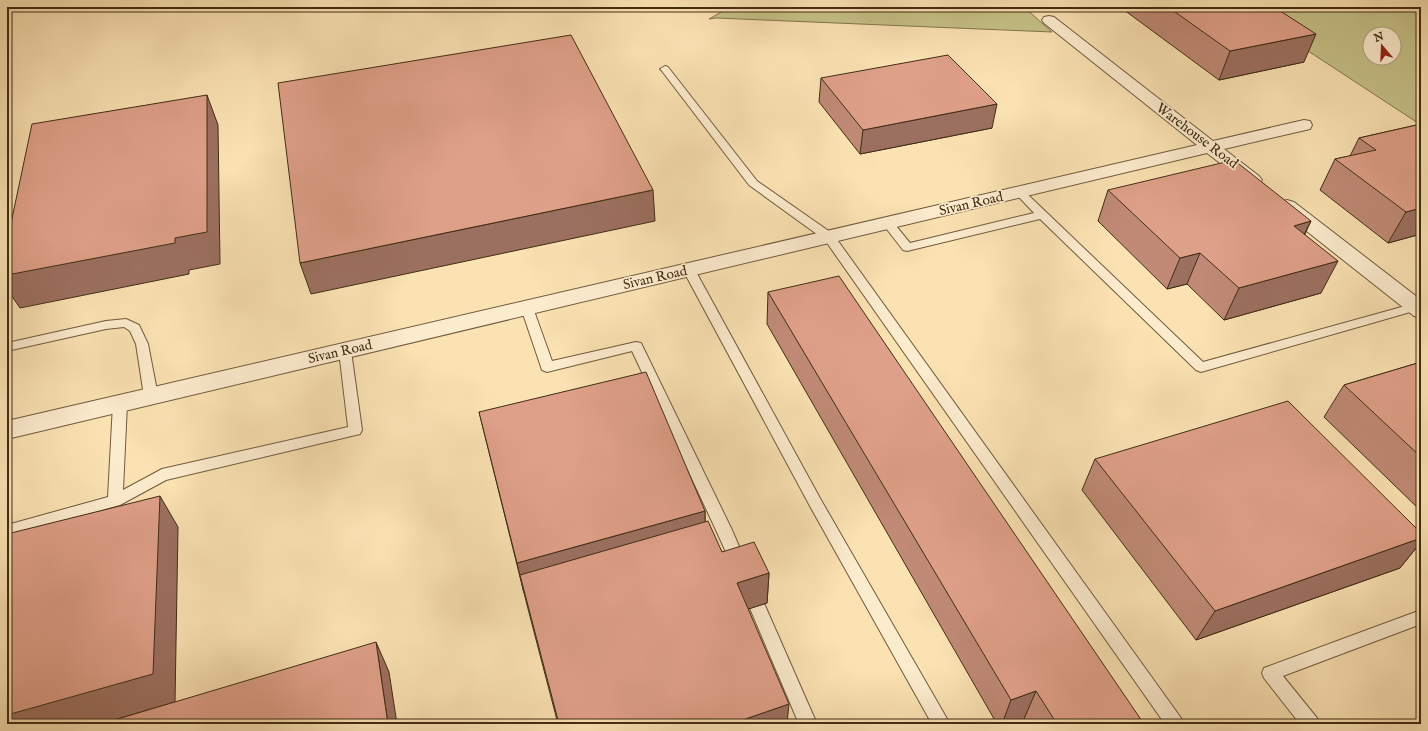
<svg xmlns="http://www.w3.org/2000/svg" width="1428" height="731" viewBox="0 0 1428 731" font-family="'IM FELL English',serif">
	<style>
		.green { fill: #c6c188; stroke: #84774e; fill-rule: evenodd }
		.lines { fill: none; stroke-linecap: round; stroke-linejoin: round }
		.service-casing { stroke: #705a3c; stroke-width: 2 }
		.minor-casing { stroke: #705a3c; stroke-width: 2 }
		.service { fill: #fcecce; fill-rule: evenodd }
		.minor { fill: #fcecce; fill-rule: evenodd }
		.wall { fill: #c08a76; stroke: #412d14 }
		.shaded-wall { fill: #9c7060; stroke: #412d14 }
		.building { fill: #dfa089; stroke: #412d14 }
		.labels { text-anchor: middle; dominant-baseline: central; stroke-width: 3.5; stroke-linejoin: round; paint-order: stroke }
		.street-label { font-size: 14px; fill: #412d14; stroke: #fcecce }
	</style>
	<rect width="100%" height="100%" fill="#fbe2b3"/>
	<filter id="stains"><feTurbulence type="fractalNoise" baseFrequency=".005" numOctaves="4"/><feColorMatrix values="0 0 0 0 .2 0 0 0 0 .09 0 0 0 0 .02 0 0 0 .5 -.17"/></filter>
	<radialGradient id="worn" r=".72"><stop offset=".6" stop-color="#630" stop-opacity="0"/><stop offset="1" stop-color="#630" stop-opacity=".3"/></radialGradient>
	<g class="green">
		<path d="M730,7H1024L1052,32L716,18L709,19Z"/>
		<path d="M1241,7H1421V125ZM1370,34H1394V58H1370Z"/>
	</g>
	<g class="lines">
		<g class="service-casing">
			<g id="service">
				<path d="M665,66L668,67L757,181L833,234L1181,718L1184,724H1165L825,240L749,185L662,71L660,69Z"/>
				<path d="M1019,189L1023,190L1203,362L1416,303L1420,304L1421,309L1201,372L1196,370L1040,219L907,251L903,250L882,223L884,221H892L910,243L1034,213L1014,192Z"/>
				<path d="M689,266L693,267L695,270L821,500L950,724H932L811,508L683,270L685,267Z"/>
				<path d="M527,304L531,305L533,308L552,361L636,342L641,343L732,530L747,565L744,570L739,572L734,570L716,530L632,351L547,372L542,370L521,308L523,305Z"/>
				<path d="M126,319L139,325L148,344L158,396L156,399L151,401L146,399L144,396L136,344L130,331L124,327L106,329L7,351V343L106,321Z"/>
				<path d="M345,347L350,348L351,351L362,430L360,434L166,480L120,505L7,537V525L108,497L113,404L115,401L120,399L125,401L127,404L123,490L162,469L348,427L339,351L340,348Z"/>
				<path d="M757,599L763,601L817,724H799L749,606L751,601Z"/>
				<path d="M1421,610V624L1283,676L1317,718L1320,724H1300L1264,678L1262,673L1264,668Z"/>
			</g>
		</g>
		<g class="minor-casing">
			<g id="minor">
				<path d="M1049,16L1054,17L1213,141L1304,120L1310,121L1312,125L1310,129L1224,149L1259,176L1262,180L1259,184L1253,185L1247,184L1207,153L7,439V421L1197,145L1044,23L1042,20L1044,17Z"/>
				<path d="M1287,200L1294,202L1421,300V318L1414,316L1280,210L1278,206L1280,202Z"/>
			</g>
		</g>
		<use href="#service" class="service"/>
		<use href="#minor" class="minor"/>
	</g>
	<g class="wall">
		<path d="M1120,7H1274L1304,62L1219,80Z"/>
		<path d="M821,78L992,128L860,154L819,102Z"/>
		<path d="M1421,124V234L1388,243L1320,190L1335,159L1350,156L1359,138Z"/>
		<path d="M1108,190L1311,221L1305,234L1321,293L1224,320L1187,284L1167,289L1098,221Z"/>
		<path d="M768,292L1144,724H1027L1024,719L1011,724H997L767,324Z"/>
		<path d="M1421,362V511L1324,417L1344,385Z"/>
		<path d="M479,412L705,511V522L722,552L769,573L767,603L748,609L787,724H558L527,605Z"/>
		<path d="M1095,459L1421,533V542L1400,568L1196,640L1082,490Z"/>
	</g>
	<g class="shaded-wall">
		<path d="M1316,34L1304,62L1219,80L1230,51Z"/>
		<path d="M207,95L218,125L220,264L189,270V274L20,308L7,289V275L175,238Z"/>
		<path d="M997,104L992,128L860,154L863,130Z"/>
		<path d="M653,190L655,221L311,294L300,263Z"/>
		<path d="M1421,208V234L1388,243L1406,212Z"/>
		<path d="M1311,221L1295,252L1294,226Z"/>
		<path d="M1200,253L1187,284L1167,289L1180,258Z"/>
		<path d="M1338,261L1321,293L1224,320L1239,288Z"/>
		<path d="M160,496L178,527L175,702L100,724H7V715Z"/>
		<path d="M705,511V542L520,575L524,593L517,563Z"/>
		<path d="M1421,538V542L1400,568L1196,640L1215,611Z"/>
		<path d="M769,573L767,603L736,613L737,583Z"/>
		<path d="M376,642L389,672L397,724H388Z"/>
		<path d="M1036,691L1024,719L1011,724H1002L1011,700Z"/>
		<path d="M789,704L787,724H731Z"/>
	</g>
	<g class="building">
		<path d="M1168,7H1274L1316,34L1230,51Z"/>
		<path d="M571,35L653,190L300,263L278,83Z"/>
		<path d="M948,55L997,104L863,130L821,78Z"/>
		<path d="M207,95V232L175,238V243L7,275V242L32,124Z"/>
		<path d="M1421,124V208L1406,212L1335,159L1376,150L1359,138Z"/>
		<path d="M1234,160L1311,221L1294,226L1338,261L1239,288L1200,253L1180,258L1108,190Z"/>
		<path d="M839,276L1144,724H1057L1036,691L1011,700L768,292Z"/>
		<path d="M1421,362V457L1344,385Z"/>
		<path d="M646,372L705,511L517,563L479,412Z"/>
		<path d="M1288,401L1421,533V538L1215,611L1095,459Z"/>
		<path d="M160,496L153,674L7,715V534Z"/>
		<path d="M708,521L722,552L754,542L769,573L737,583L789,704L731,724H559L520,575Z"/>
		<path d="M376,642L388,724H101Z"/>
	</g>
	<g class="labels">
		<g class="street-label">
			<text transform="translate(1197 136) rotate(37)">Warehouse Road</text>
			<text transform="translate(971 204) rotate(-13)">Sivan Road</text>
			<text transform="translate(655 278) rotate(-13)">Sivan Road</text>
			<text transform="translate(340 352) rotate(-13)">Sivan Road</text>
		</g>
	</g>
	<rect width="1428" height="731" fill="none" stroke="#fbe2b3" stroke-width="24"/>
	<rect x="8" y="8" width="1412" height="715" fill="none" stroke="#412d14" stroke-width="2"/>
	<rect x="12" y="12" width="1404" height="707" fill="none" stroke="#412d14"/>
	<g transform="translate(1382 46) rotate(341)"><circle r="19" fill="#fcecce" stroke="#b1a084"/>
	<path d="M0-3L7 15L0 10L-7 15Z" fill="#8f2418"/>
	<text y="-6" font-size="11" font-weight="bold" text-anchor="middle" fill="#412d14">N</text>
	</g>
	<rect width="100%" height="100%" filter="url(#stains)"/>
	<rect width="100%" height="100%" fill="url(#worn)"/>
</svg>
